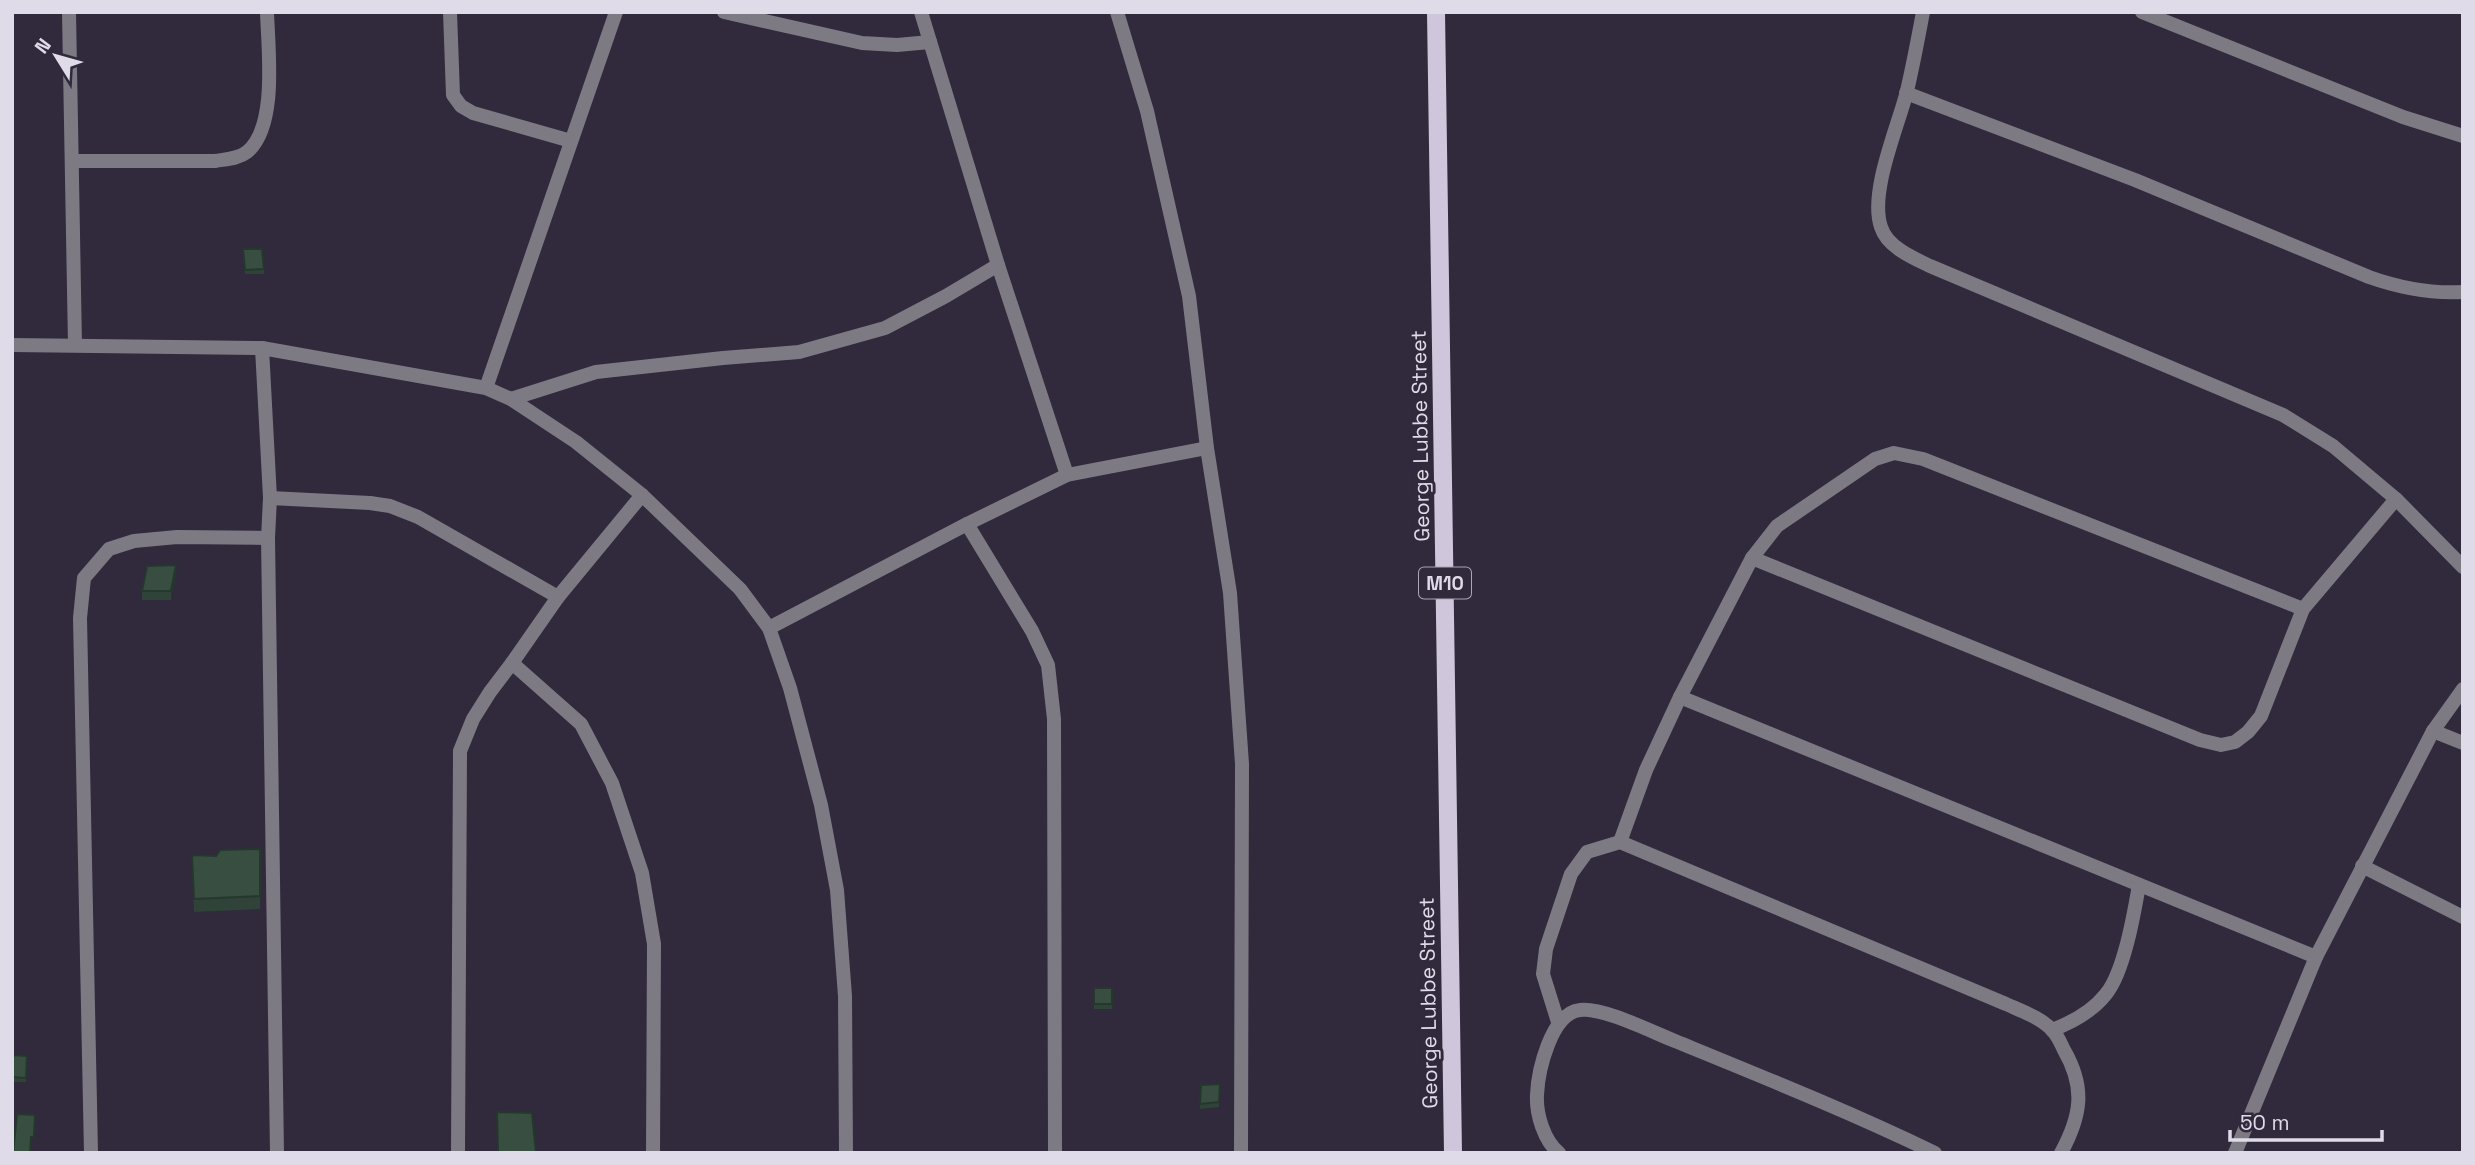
<svg xmlns="http://www.w3.org/2000/svg" width="2475" height="1165" viewBox="0 0 2475 1165" font-family="'Space Grotesk',sans-serif">
	<style>
		.lines { fill: none; stroke-linecap: round; stroke-linejoin: round }
		.minor { stroke: #7e7a84; stroke-width: 14 }
		.tertiary { stroke: #7e7a84; stroke-width: 14 }
		.primary { stroke: #cfc6db; stroke-width: 18 }
		.wall { fill: #2f4338 }
		.shaded-wall { fill: #26372e }
		.building { fill: #374e41; stroke: #26372e; stroke-width: 2 }
		.labels { text-anchor: middle; dominant-baseline: central; stroke-width: 6; stroke-linejoin: round; paint-order: stroke }
		.shield { fill: #31293c; stroke: #aca6b4; stroke-width: 2 }
		.shield-label { font-size: 19px; font-weight: bold; fill: #e0dbe8 }
		.street-label { font-size: 21px; fill: #e0dbe8; stroke: #31293c }
	</style>
	<rect width="100%" height="100%" fill="#31293c"/>
	<g class="lines">
		<g class="minor">
			<path d="M69,12L75,345"/>
			<path d="M450,12L453,95L461,106L473,113L571,141"/>
			<path d="M724,12L862,43L897,45L930,42"/>
			<path d="M921,12L998,265L1067,475"/>
			<path d="M1117,12L1147,111L1189,296L1207,448L1230,593L1242,764L1241,1153"/>
			<path d="M1923,12C1918,39 1913,65 1907,91C1898,127 1869,192 1881,227C1887,247 1913,258 1930,266L2283,415L2333,446L2396,499L2463,567"/>
			<path d="M2142,12L2403,117L2463,136"/>
			<path d="M1906,93L2135,180L2369,277C2400,288 2429,294 2463,292"/>
			<path d="M72,161H215C226,159 238,159 247,152C278,127 268,48 267,12"/>
			<path d="M12,345L262,348L486,388L511,399L576,442L642,495L740,589L769,628L790,688L821,805L837,890L845,996L846,1153"/>
			<path d="M262,348L270,498L268,538L277,1153"/>
			<path d="M486,388L616,12"/>
			<path d="M511,399L596,372L723,358L799,352L885,328L946,296L998,265"/>
			<path d="M270,498L370,503L390,506L418,517L558,597"/>
			<path d="M967,524L1032,631L1048,665L1054,719L1055,1153"/>
			<path d="M1752,558L2200,740L2221,745L2235,742L2248,732L2261,716L2303,609L2396,499"/>
			<path d="M769,628L967,524L1067,475L1207,448"/>
			<path d="M512,663L581,724L612,783L642,873L654,944L653,1153"/>
			<path d="M1680,697L2316,957"/>
			<path d="M2433,731L2463,743"/>
			<path d="M1620,842L1646,770L1680,697L1752,558L1777,526L1875,459L1894,453L1923,459L2303,609"/>
			<path d="M2362,866L2463,917"/>
			<path d="M1558,1022L1543,974L1546,949L1571,874L1587,852L1620,842L2006,1004C2021,1011 2042,1018 2053,1031C2058,1036 2061,1044 2064,1050C2086,1088 2081,1116 2061,1153"/>
			<path d="M2052,1030C2073,1022 2092,1012 2106,994C2124,972 2134,914 2139,885"/>
			<path d="M91,1153L80,618L84,578L109,549L134,541L177,537L268,538"/>
			<path d="M458,1153L460,751L473,719L490,692L512,663L558,597L642,495"/>
			<path d="M1559,1153C1544,1141 1536,1114 1537,1095C1538,1071 1551,1013 1580,1010C1603,1007 1652,1032 1675,1041C1763,1077 1850,1112 1935,1153"/>
		</g>
		<path class="tertiary" d="M2235,1153L2316,957L2433,731L2463,689"/>
		<path class="primary" d="M1436,12L1453,1153"/>
	</g>
	<g class="wall">
		<path d="M243,254L264,269V274H245Z"/>
		<path d="M176,574L171,600H142V591Z"/>
		<path d="M260,849V909L194,912L192,855L216,856Z"/>
		<rect x="1094" y="988" width="18" height="21"/>
		<path d="M12,1055L27,1056L26,1082H12Z"/>
		<path d="M1220,1084L1219,1107L1200,1109L1201,1085Z"/>
	</g>
	<path class="shaded-wall" d="M176,565V574L171,600V591Z"/>
	<g class="building">
		<path d="M243,249H262L264,269L245,270Z"/>
		<path d="M176,565L171,591H142L147,566Z"/>
		<path d="M260,849V896L194,899L192,855L216,856L220,850Z"/>
		<rect x="1094" y="988" width="18" height="16"/>
		<path d="M12,1055L27,1056L26,1078L12,1077Z"/>
		<path d="M1220,1084L1219,1102L1200,1104L1201,1085Z"/>
		<path d="M497,1112L532,1113L536,1153H498Z"/>
		<path d="M17,1114L35,1115L34,1137H31L30,1153H13Z"/>
	</g>
	<g class="labels">
		<rect class="shield" x="1419" y="567.5" width="52" height="31" rx="5"/>
		<g class="shield-label">
			<text x="1445" y="583">M10</text>
		</g>
		<g class="street-label">
			<text transform="translate(1420 436) rotate(-91)">George Lubbe Street</text>
			<text transform="translate(1428 1003) rotate(-91)">George Lubbe Street</text>
		</g>
	</g>
	<rect width="2475" height="1165" fill="none" stroke="#e0dbe8" stroke-width="28"/>
	<g transform="translate(56 56) rotate(307)" stroke="#31293c" stroke-width="5" paint-order="stroke">
	<path d="M0-5L12 26L0 18L-12 26Z" fill="#e0dbe8"/>
	<text y="-10" font-size="19" font-weight="bold" text-anchor="middle" fill="#e0dbe8">N</text>
	</g>
	<path d="M2230 1130v10h152v-10" fill="none" stroke="#e0dbe8" stroke-width="3.5"/>
	<text x="2240" y="1130" font-size="21" fill="#e0dbe8" stroke="#31293c" stroke-width="5" paint-order="stroke">50 m</text>
</svg>
